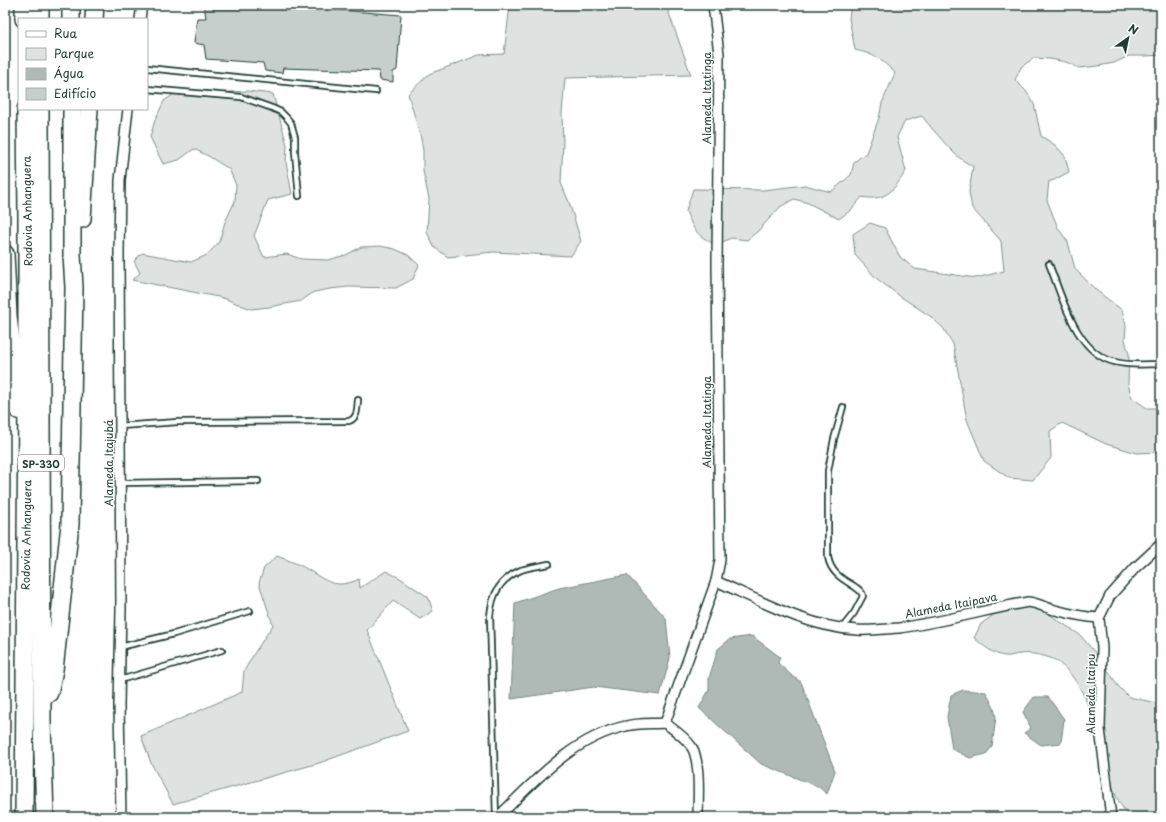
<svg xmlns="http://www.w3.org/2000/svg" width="1166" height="822" viewBox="0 0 1166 822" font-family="'Playpen Sans',sans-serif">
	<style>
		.green { fill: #dee3e2; stroke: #7e908b }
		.water { fill: #afbab7; stroke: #758883 }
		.building { fill: #c7cfcc; stroke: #1f3d34 }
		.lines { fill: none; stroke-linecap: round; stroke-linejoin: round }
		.lane-casing { stroke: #1f3d34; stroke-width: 8 }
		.street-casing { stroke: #1f3d34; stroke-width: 12 }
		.highway-casing { stroke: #1f3d34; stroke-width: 20 }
		.lane { stroke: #fff; stroke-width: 4.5 }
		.street { stroke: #fff; stroke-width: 9 }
		.highway { stroke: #fff; stroke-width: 17 }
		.labels { text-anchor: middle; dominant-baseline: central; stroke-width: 3; stroke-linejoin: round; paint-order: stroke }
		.shield { fill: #fff; stroke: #627771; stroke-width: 1 }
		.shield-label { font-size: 10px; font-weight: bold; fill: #1f3d34 }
		.street-label { font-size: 11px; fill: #1f3d34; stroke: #fff }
	</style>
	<rect width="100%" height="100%" fill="#fff"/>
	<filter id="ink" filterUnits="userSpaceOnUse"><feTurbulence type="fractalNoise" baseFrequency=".025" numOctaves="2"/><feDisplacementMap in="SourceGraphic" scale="8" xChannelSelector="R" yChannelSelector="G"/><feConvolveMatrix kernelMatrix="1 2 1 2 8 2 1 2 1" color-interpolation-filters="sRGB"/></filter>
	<g filter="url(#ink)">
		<g class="green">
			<path d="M510,5H666L691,75L565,78L562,114L563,143L561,183L569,202L581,241L571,256L493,252L448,257L434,247L427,232L429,199L423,171V150L420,134L408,94L429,74L479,55L504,54Z"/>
			<path d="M851,5H1161V55L1146,56H1129L1114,63L1098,66L1079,68L1066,62L1050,59L1034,58L1021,67L1015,80L1026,91L1034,104L1041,136L1055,145L1065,156L1069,172L1052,181H1049L1047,200L1058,228L1068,242L1075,269L1097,291L1122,310L1126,325L1125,340L1129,354L1128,384L1132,398L1147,408H1161V452L1137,453L1106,444L1062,423L1050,431L1051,458L1033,480L1009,478L984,461L967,420L953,344L943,328L930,316L901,297L876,278L855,255L853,234L870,223L885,228L900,257L915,269L976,278L1004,271L1001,241L972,208L969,192L973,166C959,160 952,151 942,140C935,132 928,124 922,116L905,121L897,137L906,171C894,189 887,202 862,197L851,210L839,219L808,203L794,199L780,207L758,231L747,240L731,238L716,245C696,235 694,231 686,211L693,189L763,190L805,185L831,192L851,175L854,162L866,153L879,118L882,103L895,73C881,59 874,54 855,50L849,18Z"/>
			<path d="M247,91L273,94L287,145L286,162L292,194L268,200L254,236L264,257L287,254L301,259L328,260L346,255L361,247L380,246L395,249L408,255L419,265L413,279L396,288L348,287L330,289L314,292L301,301L269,307L251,309L223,298L132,280L140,273L134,261L142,253L191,262L207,255L219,242L225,222L235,201L236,185L229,169L210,157L194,149L179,160L163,164L150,137L155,120L164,101L177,92L200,94Z"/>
			<path d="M277,556C287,560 297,563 307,569C326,581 336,590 359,579L360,588L386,571L400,578L428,597L433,611L420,619L393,601L367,630L408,731L319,763L173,804L151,763L141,736L242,692L244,671L255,652L273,625L259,583L264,568Z"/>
			<path d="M1025,607L1040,608L1080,635L1102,661L1118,686L1129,697L1161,704V817H1129C1125,810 1119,804 1116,796C1099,755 1096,691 1058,662C1050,656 1030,652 1020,654C1015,654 1010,657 1005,656C993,655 983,645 974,638L981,624L996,613Z"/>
		</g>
		<g class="water">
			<path d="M627,575L666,618L670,658L660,695L594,687L511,699L515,603L559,588Z"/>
			<path d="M752,636L780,657L778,663L792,676L801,682L835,771L827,794L819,787L761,764L699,708L709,690V678L718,649L730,639Z"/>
			<path d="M963,690L986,692L994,708L996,717L992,747L986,754L970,758L952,749L947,717L951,695Z"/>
			<path d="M1034,697H1048L1064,719L1061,743L1041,745L1024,733L1031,728L1023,712Z"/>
		</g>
		<path class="building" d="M204,5H276L401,15L397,70L393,72V82L380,80L379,71L283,68L282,73L265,71L263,63L206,59L204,45L194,43L197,18H206Z"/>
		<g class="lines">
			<g class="lane-casing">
				<g id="lane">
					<path d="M147,68L376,91"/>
					<path d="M147,89L241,97L272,108L281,112L286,117L291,123L295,137V152L299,196"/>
					<path d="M1049,264C1062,296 1076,354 1115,362C1129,366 1146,364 1161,364"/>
					<path d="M120,426L178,422L349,421C358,418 357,409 358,400"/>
					<path d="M120,483L258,481"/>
					<path d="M842,628L854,613L863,596C861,584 832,582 828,557V471L834,439L843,407"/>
					<path d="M120,647L174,634L250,611"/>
					<path d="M120,680L222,650"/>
					<path d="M496,817L490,616C492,594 500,579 521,570C530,567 540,566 549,564"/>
				</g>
			</g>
			<g class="street-casing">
				<g id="street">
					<path d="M140,19L142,5"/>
					<path d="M716,581C761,601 807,627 857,630C871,631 885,629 899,628C943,622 985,610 1028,602C1038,603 1046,608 1055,610C1070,614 1084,617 1099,618L1110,596L1136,567L1161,544"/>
					<path d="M1099,618L1102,648L1100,729L1111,817"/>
					<path d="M121,817L119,705L121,610L119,253L120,180L128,109"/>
					<path d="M498,817C535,781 572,738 626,726C638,723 652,724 665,723"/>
					<path d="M698,817C698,800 701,759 691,746C684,736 674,730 665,723L716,581L720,560L717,264L719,54L713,5"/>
				</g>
			</g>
			<g class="highway-casing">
				<g id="highway">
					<path d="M40,5V19"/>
					<path d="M71,5V19"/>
					<path d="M24,19V5"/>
					<path d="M94,19L95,5"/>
					<path d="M40,109L42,722L45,817"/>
					<path d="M82,219L89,109"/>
					<path d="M5,254L8,316L18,410"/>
					<path d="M49,693L54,670L70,524L74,287L72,255V109"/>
					<path d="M24,817L27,405V216L26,109"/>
				</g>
			</g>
			<use href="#lane" class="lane"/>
			<use href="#street" class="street"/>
			<use href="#highway" class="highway"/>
		</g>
	</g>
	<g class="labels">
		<rect class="shield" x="18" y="455" width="46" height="16" rx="3"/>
		<g class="shield-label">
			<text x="41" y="463">SP-330</text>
		</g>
		<g class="street-label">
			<text transform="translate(706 98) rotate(-90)">Alameda Itatinga</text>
			<text transform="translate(27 211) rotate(-91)">Rodovia Anhanguera</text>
			<text transform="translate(706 422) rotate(-90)">Alameda Itatinga</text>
			<text transform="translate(108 463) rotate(-90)">Alameda Itajubá</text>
			<text transform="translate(26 535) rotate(-89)">Rodovia Anhanguera</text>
			<text transform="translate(951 605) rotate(-11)">Alameda Itaipava</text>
			<text transform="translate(1090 694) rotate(-90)">Alameda Itaipu</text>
		</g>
	</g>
	<rect width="1166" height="822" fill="none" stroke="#fff" stroke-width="20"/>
	<rect x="10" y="10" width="1146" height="802" fill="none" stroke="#1f3d34" stroke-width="1.5" filter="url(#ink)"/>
	<rect x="18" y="18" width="130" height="92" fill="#ffffff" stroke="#a5b1ae"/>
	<rect x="26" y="31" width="20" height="6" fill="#ffffff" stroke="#a5b1ae"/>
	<text x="54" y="38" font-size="12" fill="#1f3d34">Rua</text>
	<rect x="26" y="48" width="20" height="12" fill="#dee3e2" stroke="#a5b1ae"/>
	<text x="54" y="58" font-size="12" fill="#1f3d34">Parque</text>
	<rect x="26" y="68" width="20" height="12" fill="#afbab7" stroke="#a5b1ae"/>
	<text x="54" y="78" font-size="12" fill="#1f3d34">Água</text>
	<rect x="26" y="88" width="20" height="12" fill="#c7cfcc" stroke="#a5b1ae"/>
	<text x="54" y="98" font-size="12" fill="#1f3d34">Edifício</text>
	<g transform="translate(1128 38) rotate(33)" stroke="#ffffff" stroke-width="3" paint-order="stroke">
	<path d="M0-3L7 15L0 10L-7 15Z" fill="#1f3d34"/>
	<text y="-6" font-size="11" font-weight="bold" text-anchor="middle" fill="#1f3d34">N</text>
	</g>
</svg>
